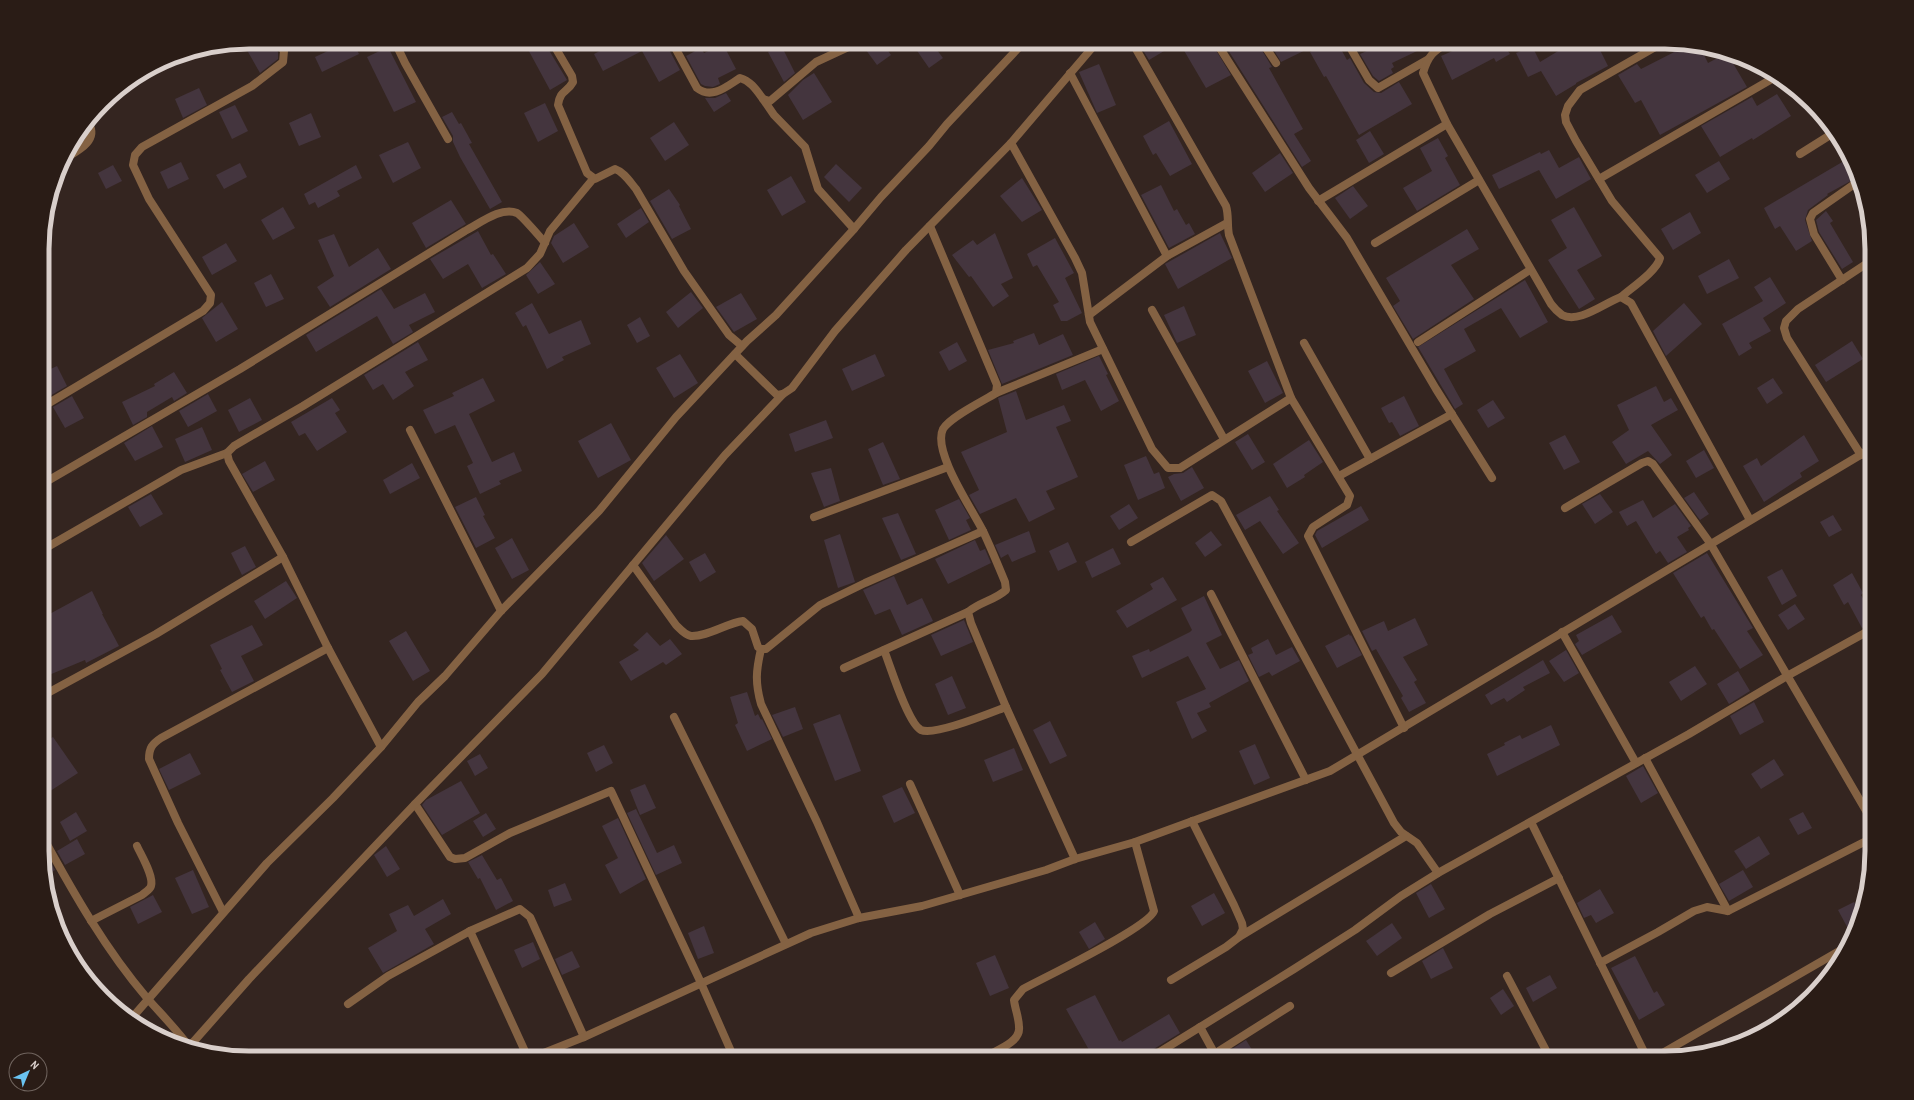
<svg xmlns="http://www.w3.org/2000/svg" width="1914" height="1100" viewBox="0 0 1914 1100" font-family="'Archivo Narrow',sans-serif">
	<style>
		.building { fill: #44353e }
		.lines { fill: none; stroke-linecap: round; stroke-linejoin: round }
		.street { stroke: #846243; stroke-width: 8 }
		.rim { fill: none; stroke: #d9cfcb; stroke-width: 5 }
	</style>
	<rect width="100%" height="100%" fill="#342520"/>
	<g class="building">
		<path d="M249,42H273L278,52V59L260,73L243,43Z"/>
		<path d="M347,42H353L359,54L322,72L315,57Z"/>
		<path d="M524,42H544L567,80L550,90Z"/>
		<path d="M617,42H665L680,70L659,82L642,51L603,71L594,54Z"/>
		<path d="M864,42H882L891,55L877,65L863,46Z"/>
		<path d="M911,42H931L943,58L929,68Z"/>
		<path d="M1138,42H1211L1231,75L1206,88L1179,42L1149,60Z"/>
		<path d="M1223,42H1257L1272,67L1269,68L1303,129L1294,134L1311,161L1302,167Z"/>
		<path d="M1269,42H1322L1281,62Z"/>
		<path d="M1328,42H1337L1347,60L1350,58L1364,83L1374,92L1381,93L1399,82L1412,104L1359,135L1326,76L1324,77L1310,52Z"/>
		<path d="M1387,42H1436L1392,63L1394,67L1391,69L1393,73L1379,81L1373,76L1360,54Z"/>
		<path d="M1462,42H1526L1508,51L1510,54L1496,62L1494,58L1452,80L1441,56L1464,46Z"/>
		<path d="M1573,42H1596L1608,66L1576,83V84L1556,96L1541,71L1528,77L1516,53L1532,46L1540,62Z"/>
		<path d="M723,44L736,69L718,78L720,84L713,87L705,86L701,84L686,56L701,48L704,53Z"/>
		<path d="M781,45L795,73L784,82L768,52Z"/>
		<path d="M1688,45L1700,47L1708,63L1727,53L1747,87L1660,135L1641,100L1635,103L1618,75L1637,64L1641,69Z"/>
		<path d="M388,47L416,102L394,112L367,57Z"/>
		<path d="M1099,64L1116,105L1097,113L1079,72Z"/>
		<path d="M814,73L832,102L803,120L788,95L803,80Z"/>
		<path d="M199,88L207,105L183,118L175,99Z"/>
		<path d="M726,93L731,101L714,112L705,98H715Z"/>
		<path d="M1777,94L1791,116L1753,140L1752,138L1720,157L1701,126L1752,97L1757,106Z"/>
		<path d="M545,103L558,131L538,142L524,113Z"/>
		<path d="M235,105L248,131L232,139L219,112Z"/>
		<path d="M452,112L459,124L461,123L472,143L469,144L502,202L490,209L460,157L453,142V136L442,117Z"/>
		<path d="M311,113L321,137L299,146L289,123Z"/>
		<path d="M1169,121L1192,164L1170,176L1156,153L1153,155L1143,136Z"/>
		<path d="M674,122L689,145L665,161L650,138Z"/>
		<path d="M1370,131L1384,154L1369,163L1356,140Z"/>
		<path d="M1438,138L1448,156L1445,158L1460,185L1417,211L1403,188L1432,171L1420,148Z"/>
		<path d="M408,142L421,168L393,183L379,155Z"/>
		<path d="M1549,150L1559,168L1579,157L1591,179L1556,199L1539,170L1499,189L1492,175L1540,152L1541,154Z"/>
		<path d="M1280,153L1293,173L1265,192L1252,173Z"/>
		<path d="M1849,158L1858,177L1827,194L1828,195L1808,210L1805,220L1812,241L1796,251L1780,226L1775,229L1764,208Z"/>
		<path d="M1719,161L1730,179L1707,193L1695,175Z"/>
		<path d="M181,162L189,179L168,189L160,172Z"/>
		<path d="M240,163L247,177L224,189L216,175Z"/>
		<path d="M836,164L862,188L849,202L824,177Z"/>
		<path d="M113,165L122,181L106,189L98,173Z"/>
		<path d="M356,165L362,178L337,191L340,196L318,208L315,202L309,205L304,194Z"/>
		<path d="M791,176L806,202L782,216L767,190Z"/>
		<path d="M1022,178L1042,210L1022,222L1000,196Z"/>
		<path d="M1161,185L1174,211L1177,209L1186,225L1189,223L1195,234L1169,248L1141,195Z"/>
		<path d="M1353,186L1368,206L1350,219L1335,198Z"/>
		<path d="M669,189L680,205L679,206L691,229L672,239L650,201Z"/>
		<path d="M451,200L466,224L426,248L412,223Z"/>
		<path d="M283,207L295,228L273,240L261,220Z"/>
		<path d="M1574,207L1602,256L1577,270L1595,299L1579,309L1548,260L1567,248L1551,220Z"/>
		<path d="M641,208L649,222L626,238L617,224Z"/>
		<path d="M1826,211L1833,221L1830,223L1853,262L1842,269L1819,232L1816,220Z"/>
		<path d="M1690,212L1701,233L1673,250L1661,229Z"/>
		<path d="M574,223L589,247L563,263L551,243L554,236Z"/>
		<path d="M1467,229L1479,249L1451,265L1474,299L1413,339L1393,306L1400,301L1386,278Z"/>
		<path d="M478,231L491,255L493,254L506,274L482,288L468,264L443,279L430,259Z"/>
		<path d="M995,233L1013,278L1001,284L1009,296L993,307L971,276L969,277L952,255L973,240L977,245Z"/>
		<path d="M1220,233L1232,258L1178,289L1165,264Z"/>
		<path d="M334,234L349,267L378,248L391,269L330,307L317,287L334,276L318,240Z"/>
		<path d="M1055,238L1074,273L1065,278L1082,313L1067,321H1061L1053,305L1059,302L1037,265L1033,267L1027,254Z"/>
		<path d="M226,243L237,261L212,275L202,257Z"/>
		<path d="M1729,259L1739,278L1707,294L1698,276Z"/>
		<path d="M540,262L555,284L538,294L526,275Z"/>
		<path d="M271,274L284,299L266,307L254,283Z"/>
		<path d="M1770,277L1786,303L1763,318L1771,331L1749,343L1752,348L1739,356L1722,324L1763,301L1754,287Z"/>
		<path d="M1525,280L1548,322L1520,338L1501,308L1464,329L1476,351L1444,369L1463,404L1455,409L1418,347Z"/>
		<path d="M381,289L394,309L425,293L435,312L409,325L413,332L393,344L377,316L316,352L306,335Z"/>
		<path d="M691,292L703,308L678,328L666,312Z"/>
		<path d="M741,293L757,319L734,332L716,307Z"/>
		<path d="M222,302L238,329L216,342L202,318Z"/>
		<path d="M532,303L549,334L581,320L591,344L562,357L564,360L547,369L526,325L523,327L515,313Z"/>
		<path d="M1684,303L1702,324L1666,356L1653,331Z"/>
		<path d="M1184,306L1196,335L1177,343L1164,315Z"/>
		<path d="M640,317L650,336L637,343L627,325Z"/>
		<path d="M1034,333L1039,345L1063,334L1073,355L1002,384L988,350L1014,343L1013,341Z"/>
		<path d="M1852,341L1863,359L1826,382L1815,365Z"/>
		<path d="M418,342L428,360L405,372L414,386L393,400L383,384L373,390L364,375Z"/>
		<path d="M957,342L967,361L949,371L939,352Z"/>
		<path d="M680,354L698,383L674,398L656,368Z"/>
		<path d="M875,354L885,376L852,391L842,369Z"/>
		<path d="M1099,356L1108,374L1106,375L1119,401L1101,411L1085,380L1062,390L1056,374Z"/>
		<path d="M1267,361L1283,393L1265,403L1248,371Z"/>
		<path d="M57,366L67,386L48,397L44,389V372Z"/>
		<path d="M174,372L187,393L174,401L172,397L147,412V417L133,425L122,402L155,386L154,384Z"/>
		<path d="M483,378L495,401L469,414L492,462L514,452L522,471L499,481L501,484L480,494L467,466L473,463L455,425L435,434L423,410L454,396L452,393Z"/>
		<path d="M1773,378L1783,393L1767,404L1757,388Z"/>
		<path d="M1656,386L1664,402L1671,398L1678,410L1651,425L1672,455L1660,464L1648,451L1626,464L1612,442L1629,430L1617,405Z"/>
		<path d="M1016,391L1026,420L1064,405L1071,421L1056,427L1078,477L1046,491L1055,509L1029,522L1016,498L980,514L969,495L979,490L961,452L1007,432L998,398Z"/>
		<path d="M208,394L217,411L188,427L179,411Z"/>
		<path d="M72,396L84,418L65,428L53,407Z"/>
		<path d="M1404,396L1419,426L1400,436L1392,422L1389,423L1381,408Z"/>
		<path d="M250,398L262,420L239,432L228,410Z"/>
		<path d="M332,398L340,410L335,413L347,432L317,451L305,433L299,436L291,422Z"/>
		<path d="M1493,400L1505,418L1488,428L1477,410Z"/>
		<path d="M826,420L833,438L795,452L789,434Z"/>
		<path d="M611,423L631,460L598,478L578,441Z"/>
		<path d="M152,426L163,447L135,461L124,443Z"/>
		<path d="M202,427L212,450L185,462L175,439Z"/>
		<path d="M1248,434L1265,462L1252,470L1235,442Z"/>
		<path d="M1565,435L1580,462L1564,470L1549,443Z"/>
		<path d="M1804,435L1819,461L1800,473L1802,477L1764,502L1743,466L1757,458L1761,466Z"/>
		<path d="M1309,440L1323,462L1304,475L1305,477L1287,488L1273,464Z"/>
		<path d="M883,442L900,479L883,485L868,449Z"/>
		<path d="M1704,450L1714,468L1696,478L1686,461Z"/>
		<path d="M1146,456L1154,474L1159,472L1165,488L1138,500L1124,465Z"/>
		<path d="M265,461L275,480L253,492L242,474Z"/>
		<path d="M412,463L420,478L390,494L383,480Z"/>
		<path d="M1192,467L1204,488L1181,501L1168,477L1174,474L1183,473Z"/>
		<path d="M831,468L840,501L824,507L811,473Z"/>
		<path d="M1694,492L1709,514L1700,520L1684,498Z"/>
		<path d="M151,494L163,514L140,527L128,507Z"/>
		<path d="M1600,494L1613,512L1595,524L1582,504Z"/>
		<path d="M1270,496L1279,510L1277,511L1299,543L1283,554L1260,521L1245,530L1236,515Z"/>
		<path d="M476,497L485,515L483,516L495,538L476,548L455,507Z"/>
		<path d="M959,499L970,518L966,520L971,530L949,540L935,510Z"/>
		<path d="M1643,500L1653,518L1675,504L1691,526L1688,528L1689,530L1677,537L1687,552L1668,563L1660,551L1656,554L1636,521L1627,526L1619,512Z"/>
		<path d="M1129,504L1138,518L1119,530L1110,516Z"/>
		<path d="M1361,506L1369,520L1322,548L1315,535L1317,531Z"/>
		<path d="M898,513L916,554L901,560L882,518Z"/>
		<path d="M1833,515L1842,530L1829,537L1820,522Z"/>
		<path d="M1029,531L1036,552L1012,562L1008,554L1001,558L995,545Z"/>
		<path d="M1211,531L1222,545L1205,557L1195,543Z"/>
		<path d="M840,534L855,582L838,588L824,540Z"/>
		<path d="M666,535L684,559L654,581L642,563Z"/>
		<path d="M512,538L529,570L512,579L495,548Z"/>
		<path d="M975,540L980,551L985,549L991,563L948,584L935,559Z"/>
		<path d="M1068,542L1077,562L1058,571L1049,551Z"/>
		<path d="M245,546L256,567L242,575L231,553Z"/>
		<path d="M1113,548L1121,564L1092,578L1085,562Z"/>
		<path d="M705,553L716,572L700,582L689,562Z"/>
		<path d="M1707,553L1753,628L1747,631L1763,655L1740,669L1714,629L1712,630L1704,616L1701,618L1673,573Z"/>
		<path d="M1782,569L1797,596L1782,605L1767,577Z"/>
		<path d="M1852,573L1863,593L1861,595L1872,614V624L1862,628L1848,602L1844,605L1833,585Z"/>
		<path d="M894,576L907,605L922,598L933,621L902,635L890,609L875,615L863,590Z"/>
		<path d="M1163,577L1177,600L1127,628L1116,611L1153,589L1150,584Z"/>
		<path d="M286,581L297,598L265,619L254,601Z"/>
		<path d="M92,591L103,614H102L119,646L86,663L85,660L49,675L44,663V617Z"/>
		<path d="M1204,596L1222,635L1206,643L1220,669L1239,660L1249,681L1209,703L1211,707L1197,713L1207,731L1192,739L1176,702L1206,689L1188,656L1142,678L1132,656L1149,649L1150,652L1190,632L1192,630L1181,608Z"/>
		<path d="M1795,604L1805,619L1788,630L1778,615Z"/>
		<path d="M1612,615L1622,632L1582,655L1575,644L1579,641L1576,635Z"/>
		<path d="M1415,618L1428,645L1403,657L1417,680L1414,682L1426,703L1409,712L1401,698L1403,696L1376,649L1372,651L1362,631L1384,621L1388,631Z"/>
		<path d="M964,620L973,642L941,656L931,635Z"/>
		<path d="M252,625L263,645L241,656L254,681L232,692L220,670L222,669L210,645Z"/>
		<path d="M406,631L430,671L413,681L389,641Z"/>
		<path d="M647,632L660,646L670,639L682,654L666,665L663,662L631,681L619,662L639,650L633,645Z"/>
		<path d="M1349,634L1350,636L1351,635L1362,655L1337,668L1325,646Z"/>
		<path d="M1268,639L1276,655L1292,647L1300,661L1272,676L1269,672L1259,677L1248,655L1253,653L1251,648Z"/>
		<path d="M1566,650L1579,673L1564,682L1549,661Z"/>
		<path d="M1543,660L1550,673L1523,687L1525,690L1507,702L1504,698L1491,705L1485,695Z"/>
		<path d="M1695,666L1707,684L1681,701L1669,682Z"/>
		<path d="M1738,671L1750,691L1729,704L1717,684Z"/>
		<path d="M952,676L966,708L948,715L935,684Z"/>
		<path d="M747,692L755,716L758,714L761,720L762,719L772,739L747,751L735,725L738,723L730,697Z"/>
		<path d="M1754,702L1764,722L1740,735L1730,716Z"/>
		<path d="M795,707L803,729L783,737L772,715Z"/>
		<path d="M840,714L861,771L835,781L813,724Z"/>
		<path d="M1050,721L1067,756L1050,764L1033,730Z"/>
		<path d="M1551,725L1560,745L1497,776L1487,754L1505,745L1504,743L1520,735L1522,739Z"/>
		<path d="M53,737L78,773L44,795V743Z"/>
		<path d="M1255,744L1270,778L1254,785L1239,751Z"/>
		<path d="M604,745L613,763L596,772L587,753Z"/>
		<path d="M1014,748L1023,770L993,782L984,760Z"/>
		<path d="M190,753L201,774L169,790L159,769Z"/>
		<path d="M480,754L488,768L475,776L467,761Z"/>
		<path d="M1774,759L1784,775L1761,789L1751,774Z"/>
		<path d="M1643,766L1658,793L1641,803L1626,776Z"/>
		<path d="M461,781L480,813L442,835L422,805L426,800Z"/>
		<path d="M645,784L656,808L640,815L630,790Z"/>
		<path d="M902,787L915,813L894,823L882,796Z"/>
		<path d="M636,809L657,853L674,845L682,863L656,875L627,813Z"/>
		<path d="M76,812L87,831L70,841L60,822Z"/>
		<path d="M1803,812L1812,828L1798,835L1789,819Z"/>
		<path d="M486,813L496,829L483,837L473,821Z"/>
		<path d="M618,818L646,879L620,894L605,865L618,858L602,826Z"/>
		<path d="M1759,836L1770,854L1746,869L1734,851Z"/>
		<path d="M77,839L85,854L65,865L57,851Z"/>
		<path d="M386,846L400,869L387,877L374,855Z"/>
		<path d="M482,855L497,880L501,878L513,901L496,910L480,878L478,879L468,862Z"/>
		<path d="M47,856L55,870L44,877V858Z"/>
		<path d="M193,870L209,907L192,914L175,878Z"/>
		<path d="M1743,870L1753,887L1729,901L1719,884Z"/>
		<path d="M565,883L572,900L554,907L548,890Z"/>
		<path d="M1431,884L1445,909L1429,918L1416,893Z"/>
		<path d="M1600,889L1614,913L1596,923L1591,915L1584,918L1577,903Z"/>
		<path d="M1214,893L1225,913L1202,926L1191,906Z"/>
		<path d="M153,895L162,912L138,924L130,907Z"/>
		<path d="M443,899L451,914L425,929L434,944L383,973L368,948L397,931L389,914L408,905L414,916Z"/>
		<path d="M1854,902L1861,914L1852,936L1838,910Z"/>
		<path d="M1095,922L1105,939L1089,949L1079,932Z"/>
		<path d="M1392,923L1402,938L1377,956L1366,941Z"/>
		<path d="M704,926L714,953L698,959L688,933Z"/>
		<path d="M533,942L540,959L522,968L514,950Z"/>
		<path d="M1443,948L1453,968L1431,979L1422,961Z"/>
		<path d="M572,951L580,967L562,975L555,959Z"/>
		<path d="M995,955L1009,988L990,996L976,963Z"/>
		<path d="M1635,956L1654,993L1657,991L1665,1005L1639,1020L1611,968Z"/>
		<path d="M1550,975L1557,988L1533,1002L1526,988Z"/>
		<path d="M1503,989L1514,1006L1501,1015L1490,998Z"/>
		<path d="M1095,995L1119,1041L1121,1040L1122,1042L1169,1014L1180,1033L1139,1058H1092L1093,1057L1066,1009Z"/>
		<path d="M1246,1040L1257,1058H1238L1232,1049Z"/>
	</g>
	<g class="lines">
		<g class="street">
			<path d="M395,42L405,63L448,139"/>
			<path d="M552,42L572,76L573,82C567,93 560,90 558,105L587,173L595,179L615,169C624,172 630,182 636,189L684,271L729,335L742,346"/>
			<path d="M672,42L697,88C712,100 727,86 740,78C751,81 757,91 763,99"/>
			<path d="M1132,42L1226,206C1229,216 1227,224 1229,235L1291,398L1350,496L1347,505L1313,527L1308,536L1404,728"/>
			<path d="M1216,42L1309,188L1347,238L1436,389L1492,478"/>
			<path d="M1262,42L1276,63"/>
			<path d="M1347,42L1369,80L1378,88L1427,60"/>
			<path d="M1449,42C1433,51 1428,56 1423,73L1447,124L1551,304C1554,308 1558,312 1562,315C1579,324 1604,303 1621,297L1631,303L1750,520"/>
			<path d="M1070,73L1167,256"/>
			<path d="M1011,143L1075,258L1082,273L1090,322L1152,449L1168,468H1180L1291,398"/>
			<path d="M1800,154L1835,132"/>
			<path d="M63,160C75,152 99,142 89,124"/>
			<path d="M1599,179L1777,76"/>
			<path d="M1318,201L1447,124"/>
			<path d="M930,226L997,385L996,393C983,401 950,417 943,429C932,451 972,509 983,531C991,548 998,565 1005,582L1006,590C995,600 980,602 968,612L971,623L1006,707L1075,859"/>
			<path d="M854,229L818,189L805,147L774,115L763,99L770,101L816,62L859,42"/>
			<path d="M1375,243L1479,180"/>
			<path d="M1842,280L1814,234L1810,219L1813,213L1853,185"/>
			<path d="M1621,297C1631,288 1657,271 1660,258L1612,201L1576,141L1566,122L1565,115L1568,106L1580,90L1664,42"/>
			<path d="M1152,310L1224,439"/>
			<path d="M1089,315L1167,256L1227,223"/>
			<path d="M1418,342L1530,270"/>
			<path d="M1304,343L1370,459"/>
			<path d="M735,354L777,395L783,394L792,388L835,331L906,250L1011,143L1097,42"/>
			<path d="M996,393L1103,349"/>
			<path d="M44,406L203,311L210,303L211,295L149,199L133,165L135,155L142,147L252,86L283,62L284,51L278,42"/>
			<path d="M410,430L501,611"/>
			<path d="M1861,455L1787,338L1784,328L1786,321L1798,309L1872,260"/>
			<path d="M1339,476L1452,414"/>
			<path d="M44,483L240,369L465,231C479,224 501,206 517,213C521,215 541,238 545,243"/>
			<path d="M1565,508L1642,463L1648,461L1653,464L1710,543L1872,821"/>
			<path d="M814,517L948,467"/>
			<path d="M1131,542L1212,495L1221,501L1394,823L1401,832L1417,843L1438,873"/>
			<path d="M44,549L181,470L227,453"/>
			<path d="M633,565L676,625C680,629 685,635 691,636C707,637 727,623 743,621L752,629L758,647L761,649H766L820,605L865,583L983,531"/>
			<path d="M1211,594L1306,780"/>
			<path d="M1562,632L1636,763"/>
			<path d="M761,649C756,671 755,682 761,704L817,822L859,918"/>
			<path d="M884,650C890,665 908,724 921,730C935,736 990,713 1006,707"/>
			<path d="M844,668L968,612"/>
			<path d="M44,695L156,634L283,557"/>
			<path d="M674,717L786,944"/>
			<path d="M381,747L328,648L283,557L229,461L227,453L234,446L303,406L527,268L540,254L550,231L593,179"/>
			<path d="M1645,758L1728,911"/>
			<path d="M910,784L960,895"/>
			<path d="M415,804L450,857L455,859L465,858L510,833L611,791L701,983L734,1058"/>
			<path d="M1531,822L1647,1058"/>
			<path d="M44,839C74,894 106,950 147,998C162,1015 178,1031 191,1049"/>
			<path d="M223,912L178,823L149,759C149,748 152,744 161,738L328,648"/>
			<path d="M91,921L142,895C145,892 150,890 151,886C154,876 141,855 137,846"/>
			<path d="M470,931L528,1058"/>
			<path d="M1239,937L1406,836"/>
			<path d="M1600,963L1658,932L1694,911L1707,907L1728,911L1872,838"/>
			<path d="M1391,973L1490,914L1559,878"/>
			<path d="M1507,976L1550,1058"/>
			<path d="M1171,980L1226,947L1239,937L1243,929L1242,923L1234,905L1192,821"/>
			<path d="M348,1004L388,976L470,931L520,909L530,917L584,1037"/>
			<path d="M131,1019L267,863L333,798L381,747L418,702L445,676L501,611L599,511L676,417L747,341L776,315L854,229L881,197L929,146L947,124L1024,42"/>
			<path d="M1200,1027L1217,1058"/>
			<path d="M188,1048L249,979L415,804L542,674L725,455L783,394"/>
			<path d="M531,1058L584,1037L811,933L859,918L922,906L1046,870L1075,859L1135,842L1330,771L1872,448"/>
			<path d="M983,1058C994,1051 1021,1043 1019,1027C1019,1018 1015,1009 1014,1000L1023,989C1045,977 1148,928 1154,911L1135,842"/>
			<path d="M1150,1058L1294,969L1355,930L1401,896L1438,873L1689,734L1787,676L1872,629"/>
			<path d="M1208,1058L1290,1006"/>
			<path d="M1376,1058L1388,1053L1395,1058"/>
			<path d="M1654,1058L1848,946"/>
		</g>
	</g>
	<path d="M0 0H1914V1100H0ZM249 49H1665A200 200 0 0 1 1865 249V851A200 200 0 0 1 1665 1051H249A200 200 0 0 1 49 851V249A200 200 0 0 1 249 49Z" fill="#2a1c16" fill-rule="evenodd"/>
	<path class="rim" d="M249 49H1665A200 200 0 0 1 1865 249V851A200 200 0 0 1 1665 1051H249A200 200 0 0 1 49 851V249A200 200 0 0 1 249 49Z"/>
	<g transform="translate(28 1072) rotate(44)"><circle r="19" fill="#2a1c16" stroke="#70645e"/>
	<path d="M0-3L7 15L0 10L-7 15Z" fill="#6ac3f1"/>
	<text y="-6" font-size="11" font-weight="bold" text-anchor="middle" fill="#d9cfcb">N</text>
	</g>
</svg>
